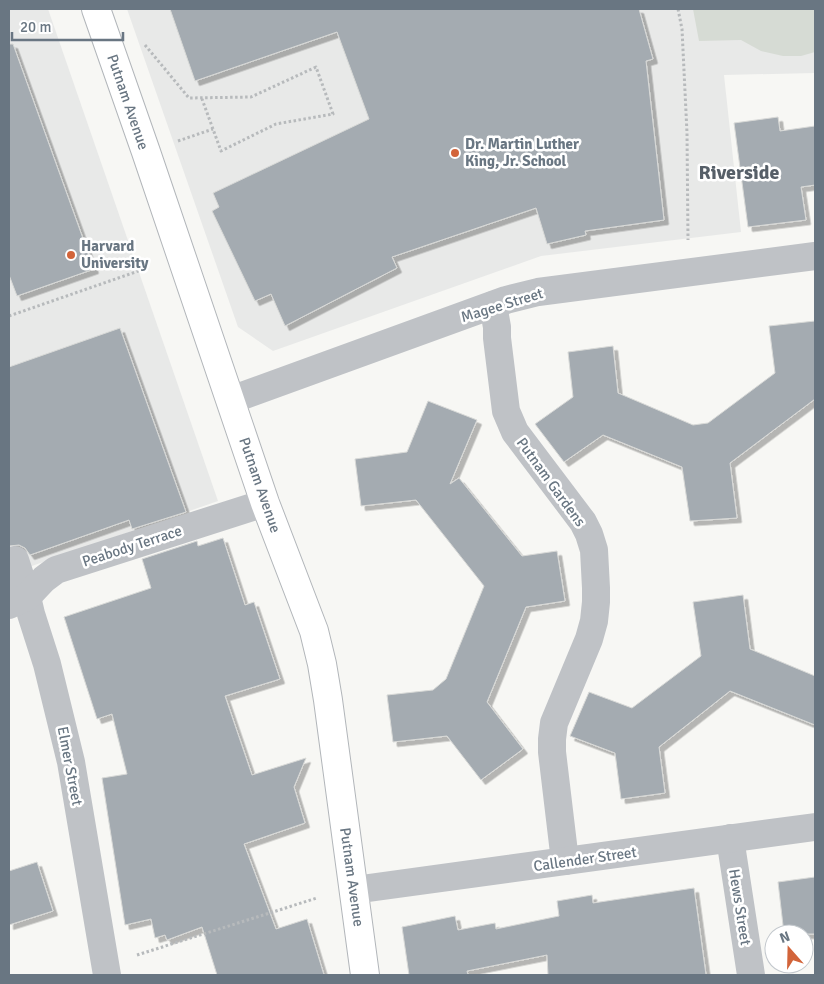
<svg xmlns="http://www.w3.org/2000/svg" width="824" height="984" viewBox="0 0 824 984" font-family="Signika,sans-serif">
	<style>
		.built { fill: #e8e9e8 }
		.green { fill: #d6dbd4 }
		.building { fill: #a4abb1; stroke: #d8d9d7; filter: url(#shadow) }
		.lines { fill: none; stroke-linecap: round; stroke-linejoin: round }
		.major-casing { stroke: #b2b6ba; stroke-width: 30 }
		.path { stroke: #b7babc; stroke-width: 3; stroke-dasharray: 2.5 2.5; stroke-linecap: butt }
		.minor { stroke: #bfc2c6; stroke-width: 28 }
		.major { stroke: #fff; stroke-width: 28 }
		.poi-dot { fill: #d2643a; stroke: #fff; stroke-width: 2 }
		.labels { text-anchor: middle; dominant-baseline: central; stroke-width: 5; stroke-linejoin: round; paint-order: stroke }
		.street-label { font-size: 15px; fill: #697682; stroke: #fff }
		.poi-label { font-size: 15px; font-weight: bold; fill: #697682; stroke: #fff; text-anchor: start }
		.district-label { font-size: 20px; font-weight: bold; fill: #565f68; stroke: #fff }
	</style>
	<defs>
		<filter id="shadow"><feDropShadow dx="4.5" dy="4.5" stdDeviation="0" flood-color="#0004"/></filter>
	</defs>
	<rect width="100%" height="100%" fill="#f7f7f4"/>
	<g class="built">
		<path d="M9,9H48L218,501L9,574Z"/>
		<path d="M127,9H815V73L724,75L741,232L541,256L273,351L238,327Z"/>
	</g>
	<path class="green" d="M693,9H815V52L801,56H783L761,51L741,40L699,41Z"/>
	<g class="building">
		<path d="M170,9H639L653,59L646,61L664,220L585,231L586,235L547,244L536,208L392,257L397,268L285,326L271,294L255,301L212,211L219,207L213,193L369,119L337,32L195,81Z"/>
		<path d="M9,44H13L94,269L17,296L9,275Z"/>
		<path d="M778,117L780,131L815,126V185L801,187L806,220L748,227L734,123Z"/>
		<path d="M815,321V399L730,463L737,518L690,521L682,467L603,435L564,462L535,424L573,397L568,352L613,346L618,393L693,425L708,423L775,373L769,326Z"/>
		<path d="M120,328L186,512L132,529L129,520L30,555L25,548L19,545L9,546V367Z"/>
		<path d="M428,401L477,420L450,484L459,478L522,556L557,551L565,601L526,607L487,702L523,749L481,780L447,736L393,742L387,695L433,690L446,679L484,586L416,500L361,506L355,459L407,452Z"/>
		<path d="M223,538L245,605L254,602L280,679L225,696L252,775L306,758L294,787L305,823L244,844L276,929L307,919L324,975H217L202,927L167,940L165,935L155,938L151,919L125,925L102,778L127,774L112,714L97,719L64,617L151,588L142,559L197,541L198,546Z"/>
		<path d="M743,595L750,649L815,676V725L730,691L659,747L665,793L621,799L615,753L570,736L589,692L632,708L701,656L693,602Z"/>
		<path d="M37,862L53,911L9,925V871Z"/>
		<path d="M815,877V934H784L778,882Z"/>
		<path d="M694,888L706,975H548L547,955L467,971L468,975H409L402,927L455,916L458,930L495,923L496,929L559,916L557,901L592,895L593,903Z"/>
	</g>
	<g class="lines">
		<g class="major-casing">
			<path id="major" d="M96,9L146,152L265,503L314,631L322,664L328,700L365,975"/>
		</g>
		<g class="path">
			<path d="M678,9L682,29L687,133L688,240"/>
			<path d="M145,45L189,98L251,97L316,67L333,114L276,124L221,151L202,99"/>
			<path d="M178,141L213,129"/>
			<path d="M9,316L150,267"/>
			<path d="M137,955L317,898"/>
		</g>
		<g class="minor">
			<path d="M493,305L497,327V338L506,411L515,432L583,522L589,534L594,550L596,588V602L594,621L589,639L554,723L552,739V752L565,861"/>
			<path d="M231,400L506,300L538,292L815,256"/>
			<path d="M15,560L27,597L31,614L47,664L71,762L107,975"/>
			<path d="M9,605L27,597L44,579L56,570L265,503"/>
			<path d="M730,838L751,975"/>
			<path d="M354,890L815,827"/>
		</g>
		<use href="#major" class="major"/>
	</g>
	<g class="poi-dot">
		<circle cx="455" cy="153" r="5"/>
		<circle cx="71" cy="255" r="5"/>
	</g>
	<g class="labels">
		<g class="street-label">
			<text transform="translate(128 102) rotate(71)">Putnam Avenue</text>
			<text transform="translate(502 305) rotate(-17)">Magee Street</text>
			<text transform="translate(551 482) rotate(54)">Putnam Gardens</text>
			<text transform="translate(260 485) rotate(71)">Putnam Avenue</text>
			<text transform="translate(132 546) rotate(-18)">Peabody Terrace</text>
			<text transform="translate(70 766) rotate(79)">Elmer Street</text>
			<text transform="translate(585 859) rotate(-8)">Callender Street</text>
			<text transform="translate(352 877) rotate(82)">Putnam Avenue</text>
			<text transform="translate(740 907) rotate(81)">Hews Street</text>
		</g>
		<g class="poi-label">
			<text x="465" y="144">Dr. Martin Luther<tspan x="465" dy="17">King, Jr. School</tspan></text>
			<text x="81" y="246">Harvard<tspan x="81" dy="17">University</tspan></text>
		</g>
		<g class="district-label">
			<text x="739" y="172">Riverside</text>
		</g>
	</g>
	<rect width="824" height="984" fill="none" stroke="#697682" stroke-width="20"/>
	<g transform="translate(789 949) rotate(340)"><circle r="24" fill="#ffffff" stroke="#c3c8cd"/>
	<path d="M0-4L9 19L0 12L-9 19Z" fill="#d2643a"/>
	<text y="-8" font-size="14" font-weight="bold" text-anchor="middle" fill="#697682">N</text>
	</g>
	<path d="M12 32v8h111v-8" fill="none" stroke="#697682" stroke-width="2.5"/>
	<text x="20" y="32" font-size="15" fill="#697682" stroke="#ffffff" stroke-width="4" paint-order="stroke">20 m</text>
</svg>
